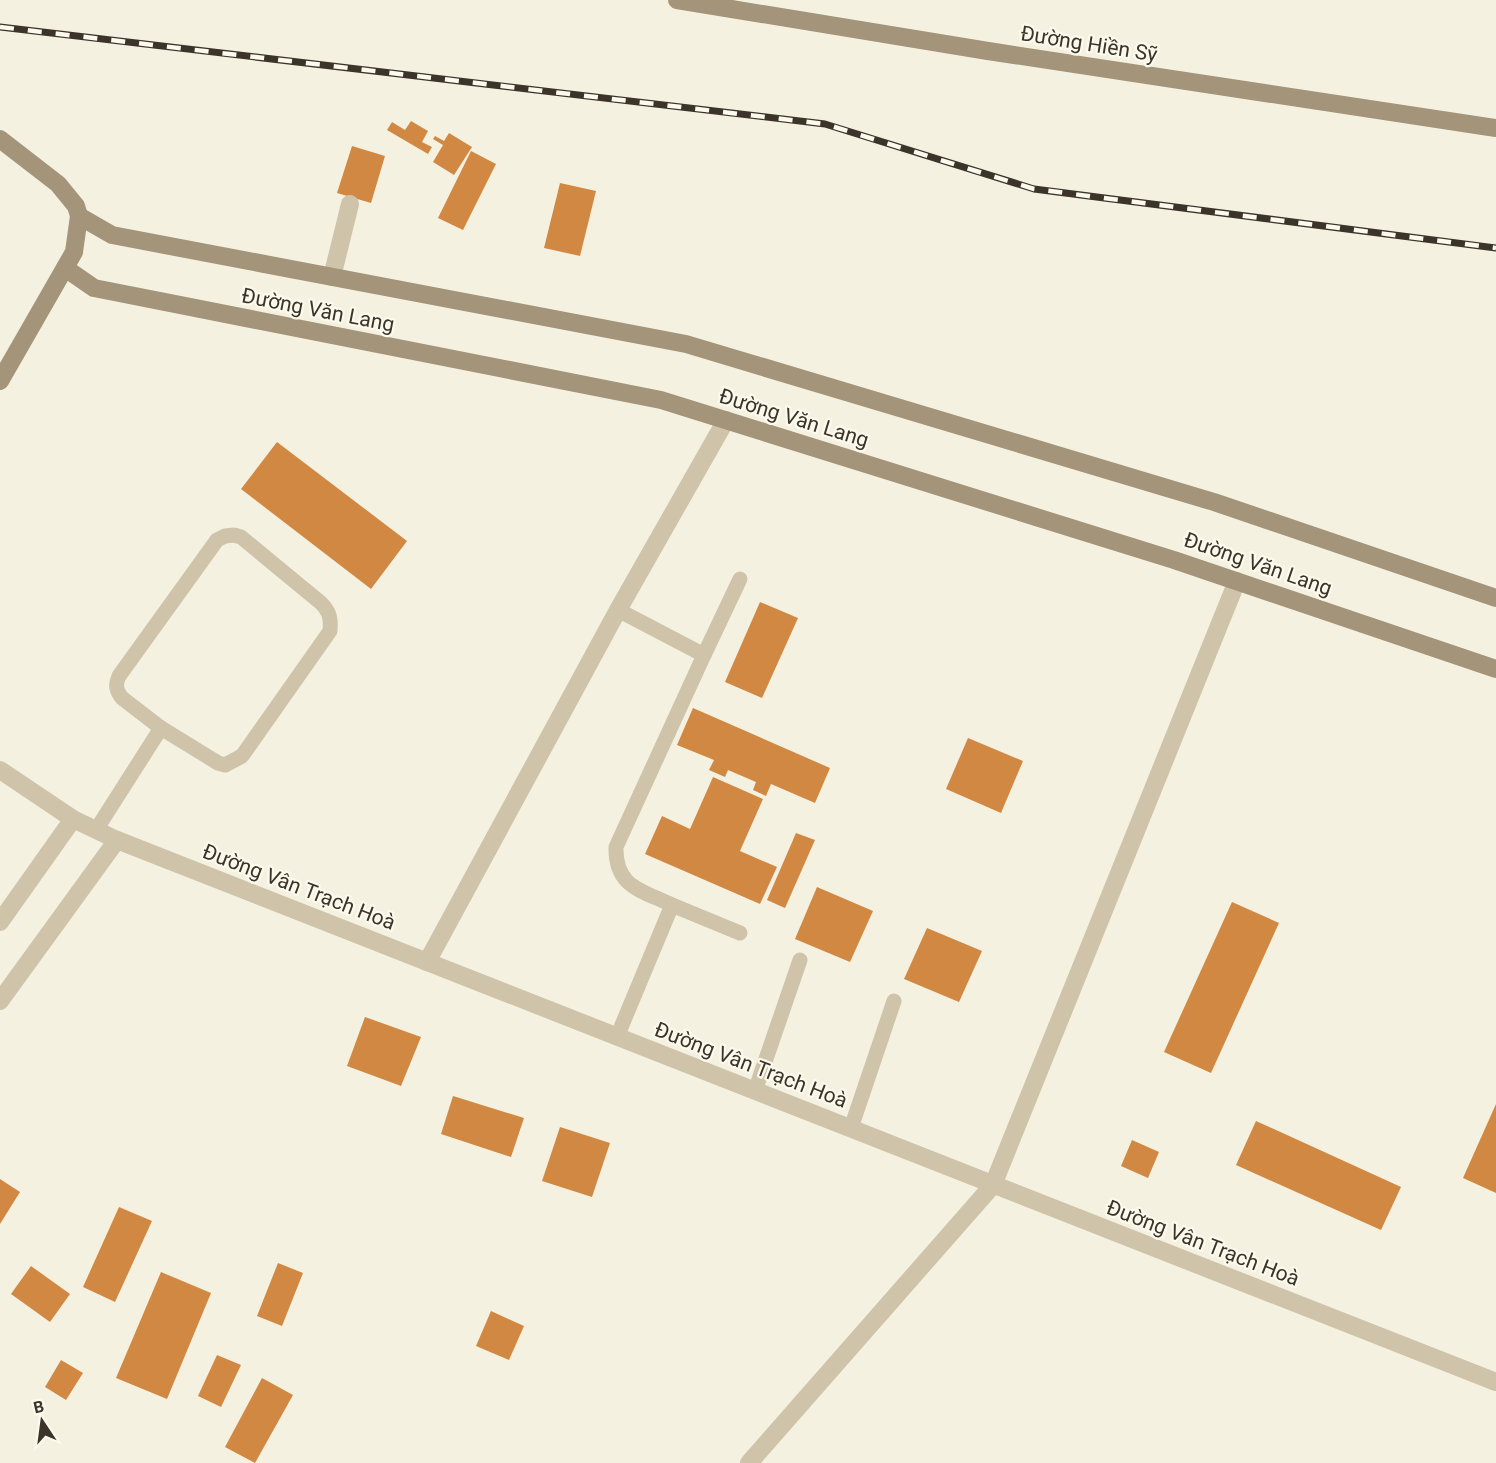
<svg xmlns="http://www.w3.org/2000/svg" width="1496" height="1463" viewBox="0 0 1496 1463" font-family="Roboto,sans-serif">
	<style>
		.building { fill: #d18842 }
		.lines { fill: none; stroke-linecap: round; stroke-linejoin: round }
		.lane { stroke: #cfc4aa; stroke-width: 15 }
		.street { stroke: #cfc4aa; stroke-width: 18 }
		.secondary { stroke: #a3947a; stroke-width: 18 }
		.rail-casing { stroke: #3c342a; stroke-width: 7 }
		.rail { stroke: #fcf9ed; stroke-width: 4.5; stroke-dasharray: 14; stroke-linecap: butt }
		.labels { text-anchor: middle; dominant-baseline: central; stroke-width: 4.5; stroke-linejoin: round; paint-order: stroke }
		.street-label { font-size: 21px; fill: #3c342a; stroke: #fcf9ed }
	</style>
	<rect width="100%" height="100%" fill="#f5f1e0"/>
	<g class="building">
		<path d="M411,121L428,131L422,142L432,147L428,154L387,130L392,122L405,130Z"/>
		<path d="M449,133L472,147L454,175L433,162L443,145L433,139L435,136L444,141Z"/>
		<path d="M352,146L385,156L371,203L337,193Z"/>
		<path d="M471,151L496,164L463,230L438,218Z"/>
		<path d="M560,183L596,191L580,256L544,248Z"/>
		<path d="M277,442L407,541L371,589L241,489Z"/>
		<path d="M760,602L798,618L762,698L725,682Z"/>
		<path d="M693,708L830,768L815,803L771,784L766,796L753,790L756,782L728,770L725,777L709,770L714,760L677,745Z"/>
		<path d="M968,738L1023,761L1001,813L946,789Z"/>
		<path d="M713,777L763,799L740,851L777,867L760,904L645,854L662,816L690,829Z"/>
		<path d="M796,833L815,840L785,908L767,900Z"/>
		<path d="M817,887L873,911L850,962L795,939Z"/>
		<path d="M1232,902L1279,923L1211,1073L1164,1052Z"/>
		<path d="M927,928L982,951L959,1002L904,979Z"/>
		<path d="M365,1017L421,1037L401,1086L347,1066Z"/>
		<path d="M453,1096L524,1118L511,1157L441,1134Z"/>
		<path d="M1496,1104V1193L1463,1178Z"/>
		<path d="M1256,1121L1401,1187L1381,1230L1236,1165Z"/>
		<path d="M560,1127L610,1143L592,1197L542,1181Z"/>
		<path d="M1132,1140L1159,1152L1148,1178L1121,1166Z"/>
		<path d="M0,1179L20,1192L0,1224Z"/>
		<path d="M119,1207L152,1221L115,1302L83,1287Z"/>
		<path d="M278,1263L303,1273L282,1326L257,1316Z"/>
		<path d="M31,1266L70,1294L50,1322L11,1294Z"/>
		<path d="M161,1272L211,1293L167,1399L116,1378Z"/>
		<path d="M491,1311L524,1326L509,1360L476,1346Z"/>
		<path d="M217,1355L241,1365L221,1407L198,1396Z"/>
		<path d="M61,1360L83,1373L66,1400L45,1387Z"/>
		<path d="M262,1378L293,1395L255,1463L225,1447Z"/>
	</g>
	<g class="lines">
		<g class="lane">
			<path d="M234,535L241,537L321,603C330,612 331,619 330,631L242,756L225,765L218,763L161,728L122,698C116,690 115,685 119,676L217,540L225,536Z"/>
			<path d="M704,655L740,579"/>
			<path d="M96,830L161,728"/>
			<path d="M672,905L740,933"/>
			<path d="M617,1037L672,905C641,890 615,887 616,847L704,655L618,610"/>
			<path d="M755,1091L800,960"/>
			<path d="M851,1128L894,1001"/>
		</g>
		<g class="street">
			<path d="M332,277L350,204"/>
			<path d="M0,770L73,819L117,840L1496,1382"/>
			<path d="M0,922L73,819"/>
			<path d="M427,962L618,610L726,420"/>
			<path d="M0,1001L117,840"/>
			<path d="M749,1463L993,1185L1237,581"/>
		</g>
		<g class="secondary">
			<path d="M677,0L988,51L1496,128"/>
			<path d="M0,139L58,184L76,206L79,216L74,252L0,381"/>
			<path d="M79,216L112,235L686,344L1214,502L1496,598"/>
			<path d="M65,268L94,288L661,400L1174,560L1496,669"/>
		</g>
		<g class="rail-casing">
			<path id="rail" d="M0,27L825,124L1034,189L1496,248"/>
		</g>
		<use href="#rail" class="rail"/>
	</g>
	<g class="labels">
		<g class="street-label">
			<text transform="translate(1089 44) rotate(9)">Đường Hiền Sỹ</text>
			<text transform="translate(318 310) rotate(11)">Đường Văn Lang</text>
			<text transform="translate(794 418) rotate(17)">Đường Văn Lang</text>
			<text transform="translate(1258 564) rotate(19)">Đường Văn Lang</text>
			<text transform="translate(299 887) rotate(21)">Đường Vân Trạch Hoà</text>
			<text transform="translate(751 1065) rotate(21)">Đường Vân Trạch Hoà</text>
			<text transform="translate(1203 1243) rotate(21)">Đường Vân Trạch Hoà</text>
		</g>
	</g>
	<g transform="translate(42 1421) rotate(347)" stroke="#fcf9ed" stroke-width="4.5" paint-order="stroke">
	<path d="M0-4.5L10 22L0 15L-10 22Z" fill="#3c342a"/>
	<text y="-9" font-size="16" font-weight="bold" text-anchor="middle" fill="#3c342a">B</text>
	</g>
</svg>
